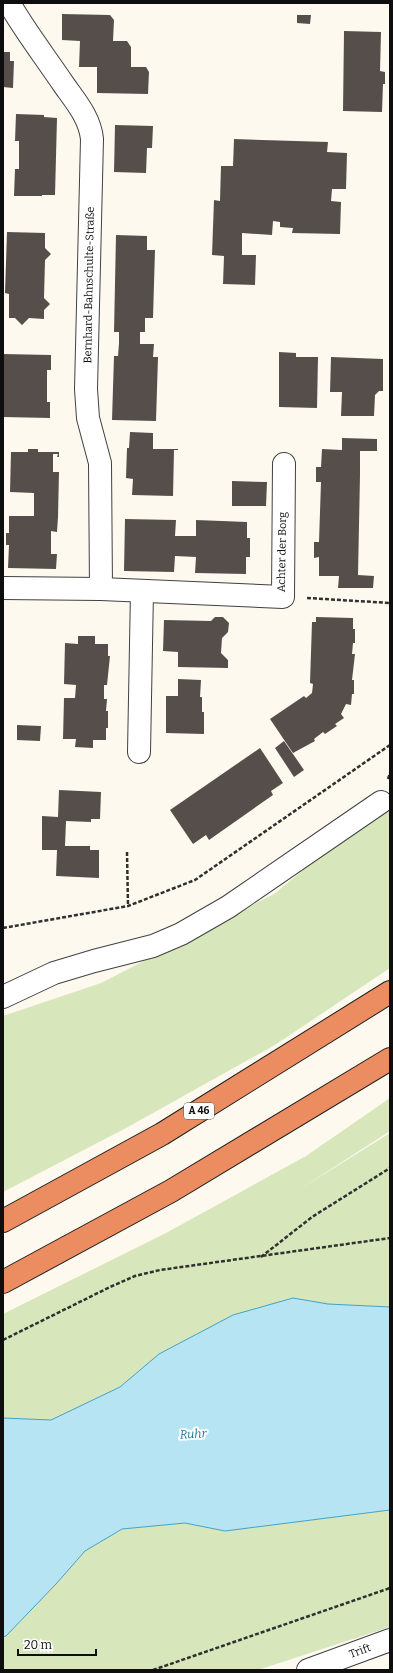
<svg xmlns="http://www.w3.org/2000/svg" width="393" height="1673" viewBox="0 0 393 1673" font-family="Bitter,serif">
	<style>
		.green { fill: #d7e7bb }
		.water { fill: #b7e4f2; stroke: #42a2c5 }
		.building { fill: #564e4b }
		.lines { fill: none; stroke-linecap: round; stroke-linejoin: round }
		.minor-casing { stroke: #414141; stroke-width: 24 }
		.highway-casing { stroke: #1f1f1f; stroke-width: 24 }
		.path { stroke: #303030; stroke-width: 2.5; stroke-dasharray: 4 2; stroke-linecap: butt }
		.minor { stroke: #fff; stroke-width: 22 }
		.highway { stroke: #eb8d60; stroke-width: 22 }
		.labels { text-anchor: middle; dominant-baseline: central; stroke-width: 4; stroke-linejoin: round; paint-order: stroke }
		.shield { fill: #fff; stroke: #565656; stroke-width: 1 }
		.shield-label { font-size: 10px; font-weight: bold; fill: #0e0e0e }
		.street-label { font-size: 11px; fill: #0e0e0e; stroke: #fff }
		.water-label { font-size: 12px; font-style: italic; fill: #1e7398; stroke: #fff }
	</style>
	<rect width="100%" height="100%" fill="#fef9ef"/>
	<g class="green">
		<path d="M390,799V968L275,1045L128,1127L3,1192V1016L101,983L274,894Z"/>
		<path d="M390,1098V1131L297,1191L390,1133V1307L328,1304L293,1298L159,1354L120,1387L51,1420L3,1418V1314L166,1233L306,1156Z"/>
		<path d="M390,1510V1627L258,1670H3V1637L6,1636L56,1584L85,1551L122,1529L185,1523L225,1531Z"/>
	</g>
	<path class="water" d="M293,1298L328,1304L390,1307V1510L225,1531L185,1523L122,1529L85,1551L56,1584L6,1636L3,1637V1418L51,1420L120,1387L159,1354L233,1315Z"/>
	<g class="building">
		<path d="M62,14L110,15L114,20L113,41H127L131,47V67H146L149,72L148,94L97,93V67H79L80,41L62,40Z"/>
		<path d="M297,15H311L310,24L297,23Z"/>
		<path d="M344,31L381,32L380,71L385,72V84H383L382,112L343,111Z"/>
		<path d="M3,52H10V61H14L13,88L3,87Z"/>
		<path d="M16,114L44,115V117L57,118L55,195H42V196H14L15,169H19V141H15Z"/>
		<path d="M115,125L153,126L152,148H147L146,173L114,172Z"/>
		<path d="M234,139L328,142L327,152L347,153L346,189H332L331,201L341,202L340,234L292,233L293,228L280,227V222L273,221L272,235L242,233V255H256L255,285L223,284L224,256L212,255L214,200L220,201L221,166H233Z"/>
		<path d="M7,232L45,233V248L51,254L45,260L44,298L50,304L44,310V319L29,318L22,325L15,318H9V294L5,293Z"/>
		<path d="M116,235L147,236V250H155L153,318H145V332H140V344H154L153,357H158L156,421L112,420L114,356H118L119,343V332H114Z"/>
		<path d="M279,352L296,353V357H318L317,408L279,407Z"/>
		<path d="M3,354L51,355V370H47V402H50V418L3,417Z"/>
		<path d="M331,357L383,359V391H379L375,395L374,416H341L342,392H330Z"/>
		<path d="M130,432L153,433V449H178V450H174L173,496L132,495L133,479L126,478L127,448H129Z"/>
		<path d="M342,438L377,439V451H360V475L358,575L374,576L373,588H338L339,576H319V557L314,558V542H319L321,482H316V467H321L322,449L342,450Z"/>
		<path d="M28,449H38V452H59V457H57L58,454H53V472H59L58,517L57,532L51,531V554H57L56,569L8,568L9,545H6V533H9V516H34V493L10,492L11,452H28Z"/>
		<path d="M232,481L267,482L266,506H232Z"/>
		<path d="M125,519L176,520L175,536H196V520L247,522V538H250V557H246V574L195,573L196,557L175,556L174,572L124,571Z"/>
		<path d="M215,617H223L229,623L228,632L222,638L221,653L228,660V668L178,667V652L163,651L164,620L211,621Z"/>
		<path d="M316,617L353,618V629H355V643H353L352,654H355L352,680H354V694H352L351,705L346,704L341,714L344,718L335,724L337,726L325,734L323,732L314,739L315,741L293,753L270,719L304,696L306,698L312,693L313,684L310,683L312,622H316Z"/>
		<path d="M78,636H95V644H108V656H110L107,685H104V699H107L106,711H108V728H106V740H93V748L75,747L76,739H63L64,698H75L76,685L64,684L65,643L78,644Z"/>
		<path d="M178,679L201,680L200,697H202V712H204V734L166,733V696H178Z"/>
		<path d="M17,725L41,726L40,741L17,740Z"/>
		<path d="M284,741L304,770L294,777L275,748Z"/>
		<path d="M260,748L283,783L271,791L273,795L209,840L206,835L193,844L170,810Z"/>
		<path d="M59,790L101,792L100,819H91V822L66,821L65,846H90V850H99V878L56,876L57,850H42V816L58,817Z"/>
	</g>
	<g class="lines">
		<g class="minor-casing">
			<g id="minor">
				<path d="M9,3C25,31 46,58 64,85C76,102 90,118 92,139L86,389L88,418L100,463L101,589"/>
				<path d="M3,588L101,589L283,597L284,464"/>
				<path d="M139,752L142,591"/>
				<path d="M3,997L54,973L94,961L153,946L181,934L228,907L381,802"/>
				<path d="M308,1670L390,1640"/>
			</g>
		</g>
		<g class="highway-casing">
			<g id="highway">
				<path d="M3,1221L162,1134L390,992"/>
				<path d="M3,1282L171,1191L390,1059"/>
			</g>
		</g>
		<g class="path">
			<path d="M307,598L390,603"/>
			<path d="M388,779L390,773"/>
			<path d="M127,852L128,906"/>
			<path d="M3,928L128,906L195,880L390,745"/>
			<path d="M261,1257L312,1217L390,1168"/>
			<path d="M3,1340L110,1287L135,1276L160,1270L390,1238"/>
			<path d="M153,1670L390,1588"/>
		</g>
		<use href="#minor" class="minor"/>
		<use href="#highway" class="highway"/>
	</g>
	<g class="labels">
		<rect class="shield" x="184" y="1103" width="30" height="16" rx="3"/>
		<g class="shield-label">
			<text x="199" y="1111">A 46</text>
		</g>
		<g class="street-label">
			<text transform="translate(89 285) rotate(-89)">Bernhard-Bahnschulte-Straße</text>
			<text transform="translate(282 552) rotate(-89)">Achter der Borg</text>
			<text transform="translate(360 1651) rotate(-20)">Trift</text>
		</g>
		<g class="water-label">
			<text transform="translate(193 1434) rotate(-3)">Ruhr</text>
		</g>
	</g>
	<rect width="393" height="1673" fill="none" stroke="#0e0e0e" stroke-width="8"/>
	<path d="M18 1649v6h78v-6" fill="none" stroke="#0e0e0e" stroke-width="2"/>
	<text x="24" y="1649" font-size="12" fill="#0e0e0e" stroke="#ffffff" stroke-width="3" paint-order="stroke">20 m</text>
</svg>
